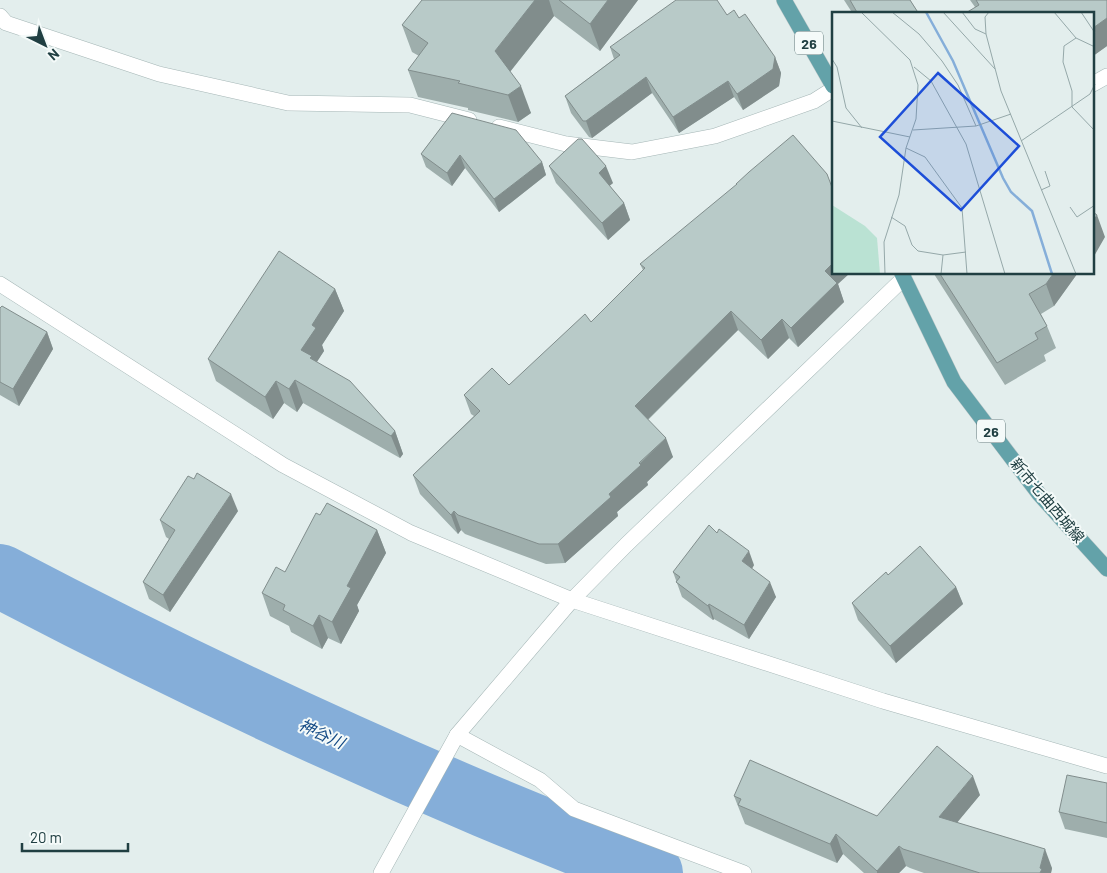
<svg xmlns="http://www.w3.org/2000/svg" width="1107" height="873" viewBox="0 0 1107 873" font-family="Barlow,'Noto Sans JP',sans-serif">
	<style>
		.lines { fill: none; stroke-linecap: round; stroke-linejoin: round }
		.river { stroke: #85aed9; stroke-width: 64 }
		.minor-casing { stroke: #a5b6b6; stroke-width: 16 }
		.major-casing { stroke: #c1c9ca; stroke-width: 16 }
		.minor { stroke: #fff; stroke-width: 15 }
		.major { stroke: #63a2a9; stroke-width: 15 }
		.wall { fill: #9eaeac }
		.shaded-wall { fill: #818d8c }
		.building { fill: #b8cac8; stroke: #818d8c }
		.labels { text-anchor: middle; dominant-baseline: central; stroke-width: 4; stroke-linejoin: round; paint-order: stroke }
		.shield { fill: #f4faf9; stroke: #607779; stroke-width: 1 }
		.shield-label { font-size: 14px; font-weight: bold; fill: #203f42 }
		.street-label { font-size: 15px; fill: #203f42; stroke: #f4faf9 }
		.water-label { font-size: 16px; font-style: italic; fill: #134a85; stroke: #f4faf9 }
		.inset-river { fill: none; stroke: #85aed9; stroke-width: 2.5 }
		.inset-road { fill: none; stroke: #95a8a9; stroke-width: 1 }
		.view { fill: #1d4ed8; fill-opacity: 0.15; stroke: #1d4ed8; stroke-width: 2.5 }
		.inset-edge { fill: none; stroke: #203f42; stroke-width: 2.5 }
	</style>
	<rect width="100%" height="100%" fill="#e3eeed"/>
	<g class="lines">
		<path class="river" d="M0,576C158,659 321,736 486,806C541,829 596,851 651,873"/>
		<g class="minor-casing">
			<g id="minor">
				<path d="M0,16L6,23L159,74L288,103L410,105L469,120"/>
				<path d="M1093,84L1107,76"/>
				<path d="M499,127L566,144L632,152L715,136L814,101L833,89"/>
				<path d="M0,284L283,465L411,533L572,600L883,701L1107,766"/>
				<path d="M457,735L540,780L574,809L744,873"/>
				<path d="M381,873L457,735L572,600L626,545L904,278"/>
			</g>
		</g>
		<g class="major-casing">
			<g id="major">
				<path d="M784,0L833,86"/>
				<path d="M902,274L954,382L1039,494L1107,569"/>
			</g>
		</g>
		<use href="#minor" class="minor"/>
		<use href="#major" class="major"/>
	</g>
	<g class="wall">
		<path d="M422,0H638L600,51L554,16L510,72L531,113L518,122L468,110V108L418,97L408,70L419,56L412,52L402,25Z"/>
		<path d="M844,0H910L919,14H853Z"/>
		<path d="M970,0H1107V46L1093,56V14L975,7Z"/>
		<path d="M727,15L739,18L775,57L781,73L779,86L743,110L734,97L679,133L652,93L592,138L589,137L571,113L565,96L614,59L610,47Z"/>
		<path d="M452,113L542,162L546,175L499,212L465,168L452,186L426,167L421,154Z"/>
		<path d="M549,166L613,183L609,185L624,203L630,220L608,240L556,183Z"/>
		<path d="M640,264L838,284L844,302L798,347L789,338L768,359L738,330L648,420L673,457L647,482L648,485L617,512L618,516L565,563L546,564L465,534L461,530L458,534L420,494L413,475L474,416L471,414L464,395L509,385L591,322L643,270Z"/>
		<path d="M934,274H1077L1054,306L1041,314L1047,326L1056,348L1044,355L1046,361L1005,385Z"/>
		<path d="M335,289L344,311L322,345L324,351L316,362L395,431L403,454L400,458L303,403L297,412L284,403L273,419L216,381L208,359Z"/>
		<path d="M0,308L47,332L53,349L19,406L0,395Z"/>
		<path d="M238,511L170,612L149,599L143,582L169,539L166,537L160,520Z"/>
		<path d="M320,515L377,530L386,553L357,605L359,611L341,644L328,638L322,649L291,632L289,626L270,616L262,593L285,572Z"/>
		<path d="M754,565L752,569L776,597L749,639L714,619L713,620L682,597L673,572Z"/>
		<path d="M888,575L956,587L963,604L896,663L858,620L852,603Z"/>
		<path d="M1107,783V838L1065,829L1059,812Z"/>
		<path d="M980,795L957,822L1052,868L1051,873H924L910,868L906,866L899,873H864L843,854L837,863L745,824L734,796L877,816Z"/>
	</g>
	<g class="shaded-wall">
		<path d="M535,0H549L554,16L505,78L495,51Z"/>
		<path d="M608,0H638L600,51L590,24Z"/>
		<path d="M1107,18V46L1093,56V28Z"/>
		<path d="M775,57L781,73L779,86L743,110L737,94Z"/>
		<path d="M646,77L652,93L592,138L586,121Z"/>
		<path d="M728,81L734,97L679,133L673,117Z"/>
		<path d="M521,86L531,113L518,122L508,95Z"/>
		<path d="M460,155L465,168L452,186L447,173Z"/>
		<path d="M542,162L546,175L499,212L494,199Z"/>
		<path d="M606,166L613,183L605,190L599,173Z"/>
		<path d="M624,203L630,220L608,240L602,223Z"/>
		<path d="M1093,208L1096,216L1097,215L1105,237L1093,258Z"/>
		<path d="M833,263V274H849L838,284L844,302L798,347L791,328L825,271Z"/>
		<path d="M1053,274H1077L1054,306L1046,284Z"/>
		<path d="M335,289L344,311L322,345L324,351L315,365L301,350L312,325Z"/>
		<path d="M731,311L738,330L642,425L635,406Z"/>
		<path d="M782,319L789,338L768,359L761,340Z"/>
		<path d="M47,332L53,349L19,406L13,389Z"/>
		<path d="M295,380L303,403L297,412L289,389Z"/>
		<path d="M276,381L284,403L273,419L265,397Z"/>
		<path d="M395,431L403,454L400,458L391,436Z"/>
		<path d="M666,438L673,457L647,482L648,485L617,512L618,516L565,563L558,544Z"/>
		<path d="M231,494L238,511L170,612L163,595Z"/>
		<path d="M454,511L461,530L458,534L451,515Z"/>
		<path d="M377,530L386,553L357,605L359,611L341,644L332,622L347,586Z"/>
		<path d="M749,551L754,565L747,576L742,561Z"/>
		<path d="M770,582L776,597L749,639L744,625Z"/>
		<path d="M956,587L963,604L896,663L890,646Z"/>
		<path d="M709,604L714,619L713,620L708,606Z"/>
		<path d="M319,615L328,638L322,649L313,626Z"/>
		<path d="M973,776L980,795L946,836L939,817Z"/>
		<path d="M836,834L843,854L837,863L830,844Z"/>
		<path d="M899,846L906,866L899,873H877V871Z"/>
		<path d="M1045,849L1052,868L1051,873H1040V868Z"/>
	</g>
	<g class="building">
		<path d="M422,0H535L495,51L521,86L508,95L458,83L460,81L408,70L428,43L402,25Z"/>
		<path d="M559,0H608L590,24Z"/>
		<path d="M676,0H717L727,15L734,10L739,18L745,14L775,57L773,69L737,94L728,81L673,117L646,77L586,121H583L565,96L620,55L610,47Z"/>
		<path d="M850,0H910L919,14H858Z"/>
		<path d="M976,0H1107V18L1093,28V14H964L979,5Z"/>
		<path d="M452,113L516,130L542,162L494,199L460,155L447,173L421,154Z"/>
		<path d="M793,135L827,174L833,190V263L825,271L837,283L791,328L782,319L761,340L731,311L635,406L666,438L639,463L641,465L609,494L611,497L558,544H539L458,515L454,511L451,515L413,475L480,411L464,395L492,368L509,385L585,314L591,322L645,268L640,264L737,184H736L749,172Z"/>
		<path d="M578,139H582L606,166L599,173L624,203L602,223L549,166Z"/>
		<path d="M1093,212L1097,215L1093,222Z"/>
		<path d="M279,251L335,289L312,325L316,328L301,350L312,356L310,358L350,381L395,431L391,436L295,380L289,389L276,381L265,397L208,359Z"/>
		<path d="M940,274H1053L1046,284L1029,294L1047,326L1035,333L1038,339L997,363Z"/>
		<path d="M2,306L47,332L13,389L0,382V308Z"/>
		<path d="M197,473L231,494L163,595L143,582L175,530L160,520L188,476L194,479Z"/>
		<path d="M327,503L377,530L347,586L351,588L332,622L319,615L313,626L283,610L285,605L262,593L276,567L285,572L316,513L320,515Z"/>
		<path d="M709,525L717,533L719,529L749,551L742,561L770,582L744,625L709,604L708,606L676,582L680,577L673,572Z"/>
		<path d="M920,546L956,587L890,646L852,603L886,572L888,575Z"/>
		<path d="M937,746L973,776L939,817L1045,849L1040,868L1042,869L1040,873H980L903,849L899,846L877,871L836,834L830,844L738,805L741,799L734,796L750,760L877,816Z"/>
		<path d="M1067,775L1107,783V823L1059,812Z"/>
	</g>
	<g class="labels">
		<g class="shield">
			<rect x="795" y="31.5" width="28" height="23" rx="4"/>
			<rect x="977" y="419.5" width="28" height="23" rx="4"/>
		</g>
		<g class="shield-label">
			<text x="809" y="43">26</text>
			<text x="991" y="431">26</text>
		</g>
		<g class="street-label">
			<text transform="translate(1048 500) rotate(50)">新市七曲西城線</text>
		</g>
		<g class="water-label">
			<text transform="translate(322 733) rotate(25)">神谷川</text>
		</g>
	</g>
	<g transform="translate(832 12)">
		<rect width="262" height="262" fill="#e3eeed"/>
		<path d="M0,193L33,214L45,226L48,262H0Z" fill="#bae2d3"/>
		<path class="inset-river" d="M94,0L121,49L171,166L179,180L200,199L220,262"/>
		<path class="inset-road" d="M29,0L78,48L86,73L84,107L74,136L67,183L52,230L53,262M60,0L87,22L110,49L126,73L144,114M111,0L163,57M130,0L143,17L154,22M157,0L153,5L154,22L169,79L244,262M222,0L244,26L263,35M249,0L263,21M244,26L232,34L231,50L240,79V95L263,119M0,47L5,55L14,96L30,116M82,55L99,69L134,132L173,262M0,109L78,125M81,118L144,114L179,102M189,129L258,82L263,72M74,136L93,145L130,196L135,262M209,178L218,174L213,159M238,195L245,205L263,193M59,205L73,214L80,233L86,239L111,243L134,240M109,262L111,243"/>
		<path class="view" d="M106,61L187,134L129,198L48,125Z"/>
		<rect width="262" height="262" class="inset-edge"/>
	</g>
	<g transform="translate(45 45) rotate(138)" stroke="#f4faf9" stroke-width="4" paint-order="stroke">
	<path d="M0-4L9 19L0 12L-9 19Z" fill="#203f42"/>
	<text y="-8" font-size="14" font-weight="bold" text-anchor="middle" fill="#203f42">N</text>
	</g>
	<path d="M22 843v8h106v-8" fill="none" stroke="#203f42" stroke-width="2.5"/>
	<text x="30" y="843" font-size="15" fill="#203f42" stroke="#f4faf9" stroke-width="4" paint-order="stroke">20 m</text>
</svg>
